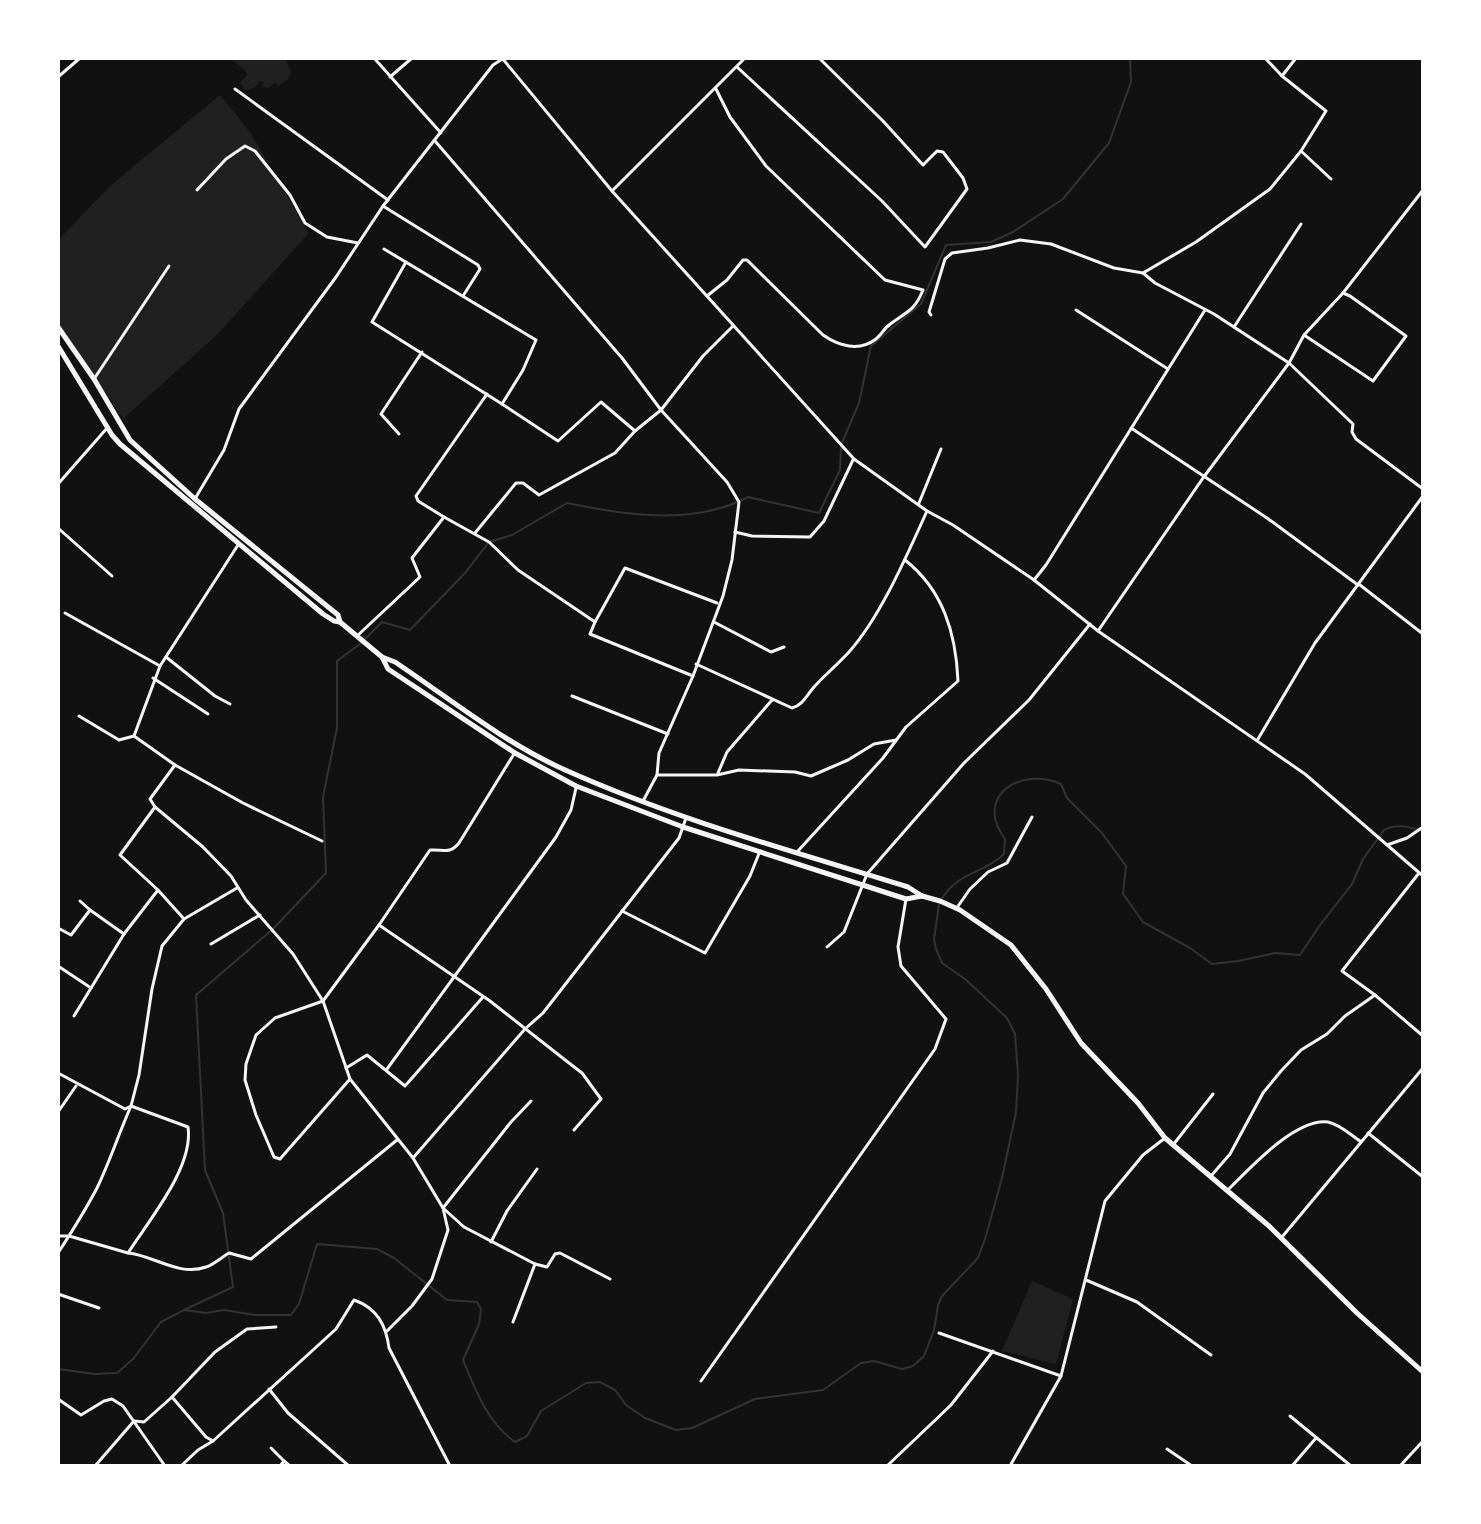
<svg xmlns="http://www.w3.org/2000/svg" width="1481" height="1524" viewBox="0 0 1481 1524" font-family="Lato,sans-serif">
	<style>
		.green { fill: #202020 }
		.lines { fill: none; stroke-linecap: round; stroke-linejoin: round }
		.stream { stroke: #333; stroke-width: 2 }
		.minor { stroke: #f5f5f5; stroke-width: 3 }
		.primary { stroke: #f5f5f5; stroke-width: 5 }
	</style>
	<rect width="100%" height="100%" fill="#111"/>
	<g class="green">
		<path d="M230,58H285L291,72L288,79L278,86L275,83L268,88L262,86L264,82L259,81L257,86L246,91L240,83L247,75L245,70Z"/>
		<path d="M220,95L250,132L309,233L218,334L123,419L58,322V240L110,186Z"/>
		<path d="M1032,1281L1073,1299L1056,1364L1002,1351Z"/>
	</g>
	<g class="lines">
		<g class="stream">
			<path d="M942,898C961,870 982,875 1004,854L1005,839C973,796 1021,766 1061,784L1067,798L1102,833L1126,866L1123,894L1143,922L1190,948L1212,964L1238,961L1275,953L1300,955L1320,925L1352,884L1363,859L1384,830C1396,823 1410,827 1423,831"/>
			<path d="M184,1310L233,1287L223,1213L205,1170L196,995L273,929L326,873L323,797L337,728V661L360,644L382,622L410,630L465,573L489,542L512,535L567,503C624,515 694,526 748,497L819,513L840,470L841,445L859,403L871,346L921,304L946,245L991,242L1013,232L1063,199L1109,143L1131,82L1130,58"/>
			<path d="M58,1369L95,1374L117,1373L133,1359L161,1322L184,1310L206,1313L224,1310L255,1315H291L299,1304L317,1244L377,1249L394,1258L447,1300L477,1302L481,1309L479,1324L463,1360C476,1391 487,1422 515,1442L527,1436L541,1411L586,1383L600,1382L615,1390L626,1405L645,1418L676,1430L692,1428L755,1399L823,1390L861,1363L874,1361L902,1369L913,1366L924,1356L934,1330L938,1305L942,1296L978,1258L986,1236L1002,1178L1016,1112L1018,1075L1015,1034L1007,1018L965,979L942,963L936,949L934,939L939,904"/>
		</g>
		<g class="minor">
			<path d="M374,58L441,133"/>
			<path d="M502,58L612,191L854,459L927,511L953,525L1034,580L1098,631L1305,774L1423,876"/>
			<path d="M1265,58L1282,76"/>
			<path d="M737,67L882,201L925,247L967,189L963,178L943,152L937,151L923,165L883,121L819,58"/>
			<path d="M58,77L80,58"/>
			<path d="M390,77L412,58"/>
			<path d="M235,89L388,200"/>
			<path d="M435,141L622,358L661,410L727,482L739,502L732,560L723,596L693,676L659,753L657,775L643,801"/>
			<path d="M1301,151L1331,179"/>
			<path d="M197,190L226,159L245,146L255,151L290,195L305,223L327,237L358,243"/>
			<path d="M612,191L745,58"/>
			<path d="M383,206L478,265L480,269L463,296"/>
			<path d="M384,249L536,340L523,370L502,404L558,441L601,402L635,431L661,410L703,356L733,326"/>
			<path d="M406,262L372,322L502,404"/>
			<path d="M1143,273L1196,242L1270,189L1301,151L1326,111L1282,76L1296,58"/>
			<path d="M707,296L727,280L743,260H747L823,335C839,346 859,352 876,339C881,335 884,329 889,325C907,311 914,312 923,290L885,280L766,166L730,117L716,89"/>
			<path d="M1076,310L1168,369"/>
			<path d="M931,315L929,312L945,259L952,253L988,248L1020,240L1051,244L1114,268L1143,273L1155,283L1214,314L1289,363L1353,424L1352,432L1356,439L1423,489"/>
			<path d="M1234,327L1301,224"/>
			<path d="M1304,335L1373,381L1406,336L1350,296L1343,293"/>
			<path d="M94,379L169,266"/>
			<path d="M1131,428L1267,518L1358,585"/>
			<path d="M399,434L381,414L422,352"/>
			<path d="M58,484L108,427"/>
			<path d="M196,497L224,450L239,409L336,277L383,206L493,65L504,58"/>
			<path d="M919,503L941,449"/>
			<path d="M444,517L418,501L416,496L487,394"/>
			<path d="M58,528L112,576"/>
			<path d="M735,532L752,536L810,537L824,521L853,460"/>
			<path d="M475,533L516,483H523L539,495L615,453L635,431"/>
			<path d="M238,545L160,666L134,736L175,765L150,799L155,807L203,847L231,876L246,900L293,954L323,1001L350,1079L413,1158L443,1208L448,1230L432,1279L412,1306L387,1331"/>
			<path d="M1034,580L1046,565L1205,310"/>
			<path d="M1360,585L1423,634"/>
			<path d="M65,613L160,666"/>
			<path d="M595,622L625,568L717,603"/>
			<path d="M714,622L771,652L784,647"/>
			<path d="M1098,631L1203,478L1289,363L1304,335L1343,293L1423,190"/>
			<path d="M357,636L420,577L412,558L444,517L489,542L518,570L595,622L590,634L693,676"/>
			<path d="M166,657L215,696L230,704"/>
			<path d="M696,664L792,708C803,705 807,695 814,687C825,675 838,664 849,652C881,616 907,555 927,511"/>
			<path d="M153,678L208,714"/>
			<path d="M572,696L668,734"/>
			<path d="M79,716L119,740L134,736"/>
			<path d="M1258,739L1315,643L1423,496"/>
			<path d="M514,754L459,843C449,855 444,849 430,850L379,925L490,1001L569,1063L582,1073L601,1099L574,1130"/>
			<path d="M175,765L243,803L322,841"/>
			<path d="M718,773L727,752L772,700"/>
			<path d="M657,775H717L739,770L795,772L811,776L848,760L874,744L896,740"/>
			<path d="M1387,845L1407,838L1423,827"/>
			<path d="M797,852L883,758L906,727L958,681C956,633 943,590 905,560"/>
			<path d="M1419,873L1342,971L1375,995L1423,1036"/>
			<path d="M158,890L184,919"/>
			<path d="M80,901L90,910"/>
			<path d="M956,909L970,889L988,872L1007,863L1032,817"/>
			<path d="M622,911L705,953L750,876L760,851"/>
			<path d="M58,928L71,935L90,910L124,934"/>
			<path d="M211,944L260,915"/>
			<path d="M827,947L844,932L867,874L964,763L1029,700L1090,624"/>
			<path d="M58,966L91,988"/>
			<path d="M74,1016L124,934L158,890L120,855L155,807"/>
			<path d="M346,1068L367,1055L405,1086L483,997"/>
			<path d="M387,1069L556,837L571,810L576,788"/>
			<path d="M58,1073L125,1109L131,1106L139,1075L152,989L162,946L184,919L237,888"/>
			<path d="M350,1079L280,1159L274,1157L256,1115L245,1080L246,1064L256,1035L275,1018L323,1001L379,925"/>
			<path d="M531,1101L511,1122L443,1208L464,1227L535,1264L547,1267L555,1254L560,1253L610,1279"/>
			<path d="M58,1112L76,1086"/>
			<path d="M1368,1133L1423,1177"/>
			<path d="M1173,1145L1213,1094"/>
			<path d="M413,1158L525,1029L543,1013L679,838L686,818"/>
			<path d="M1211,1176L1230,1154L1263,1093L1281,1071L1301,1050L1327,1034L1345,1016L1375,995"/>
			<path d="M1227,1191C1249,1169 1295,1118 1328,1122C1339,1124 1351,1135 1360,1141"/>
			<path d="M58,1236H69L128,1253C149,1220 194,1167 188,1127L131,1106C119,1133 110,1161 97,1188C86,1209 71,1233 58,1253"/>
			<path d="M1282,1237L1423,1068"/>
			<path d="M491,1242L507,1211L537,1169"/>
			<path d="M128,1253C153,1255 179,1277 206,1267C213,1265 222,1257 229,1253L251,1259L397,1140"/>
			<path d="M1086,1280L1137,1302L1211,1355"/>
			<path d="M58,1294L99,1308"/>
			<path d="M513,1322L535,1264"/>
			<path d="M939,1333L1061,1376"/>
			<path d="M701,1381L935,1049L946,1019L901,966L898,947L906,899"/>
			<path d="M269,1389L288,1413L349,1466"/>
			<path d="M172,1397L215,1352L247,1329L276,1327"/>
			<path d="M58,1399L81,1415L104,1401L112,1399L123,1406L165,1466"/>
			<path d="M1290,1416L1351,1466"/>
			<path d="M271,1448L284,1461"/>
			<path d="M1167,1449L1192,1466"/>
			<path d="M95,1466L134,1421L144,1422L172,1397L206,1437L213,1441"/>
			<path d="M181,1466L198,1450L213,1441L336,1329L354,1300C377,1308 386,1325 389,1348L450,1466"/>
			<path d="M280,1466L284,1461L290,1466"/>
			<path d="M887,1466L951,1405L993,1351"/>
			<path d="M1010,1466L1061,1376L1105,1201L1143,1155L1165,1138"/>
			<path d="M1292,1466L1316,1438"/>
			<path d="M1400,1466L1423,1441"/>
		</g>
		<g class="primary">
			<path d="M58,327L94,379L130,440L195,499L338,615L340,622L382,657L395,662C449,698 503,742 563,769C674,819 792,851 908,887L922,896"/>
			<path d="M58,346L112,435L120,444L323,614L334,621L340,622"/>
			<path d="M382,657L388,669L515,753L576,786L683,827L906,899L922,896L940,901L960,910L1011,945L1046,989L1081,1043L1138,1103L1165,1138L1269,1226L1357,1313L1423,1372"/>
		</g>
	</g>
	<rect width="1481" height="1524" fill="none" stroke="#ffffff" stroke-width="120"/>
</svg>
